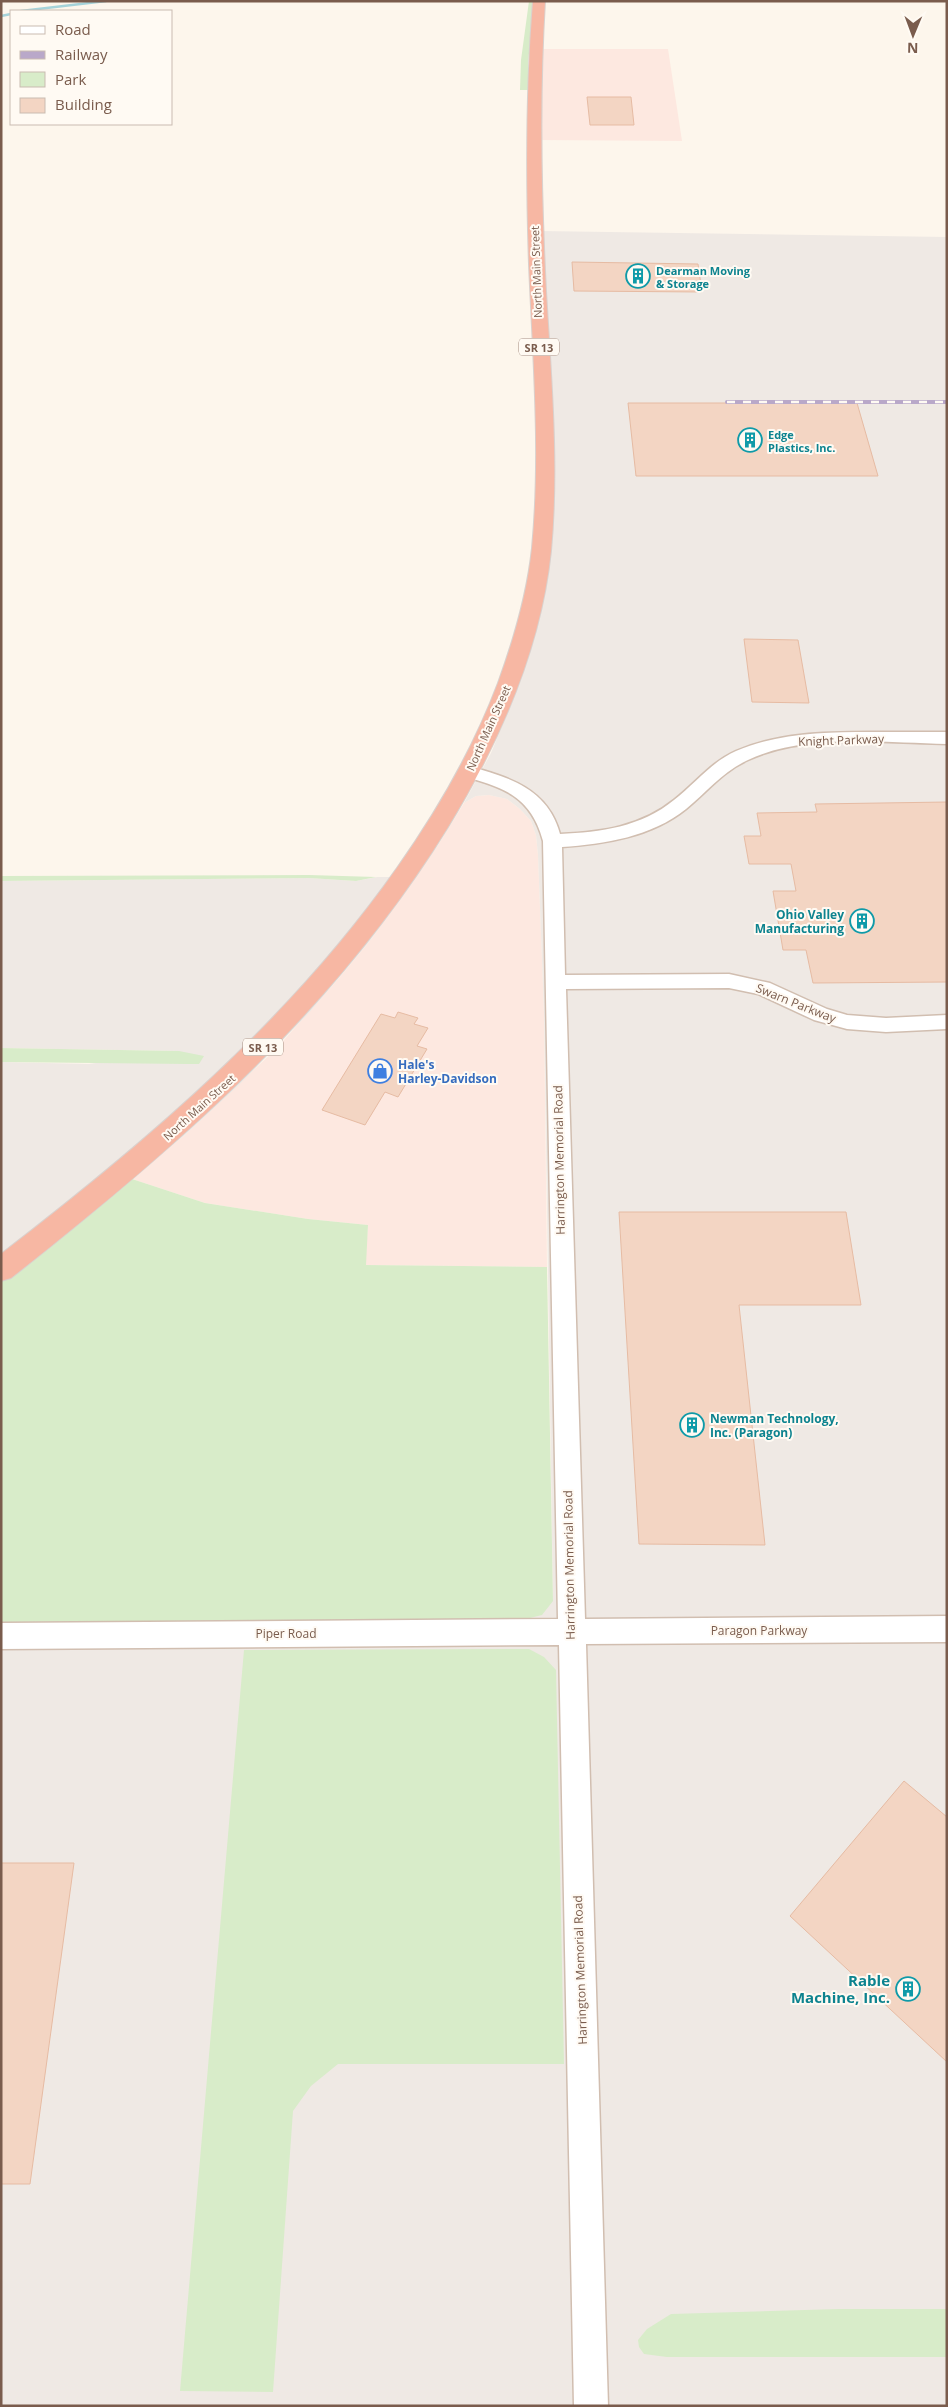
<svg xmlns="http://www.w3.org/2000/svg" width="948" height="2407" viewBox="0 0 948 2407" font-family="'Open Sans',sans-serif">
	<style>
		.commercial { fill: #fde8e0 }
		.industrial { fill: #efe9e4 }
		.green { fill: #d8ecc9 }
		.lines { fill: none; stroke-linecap: round; stroke-linejoin: round }
		.stream { stroke: #a5d3da; stroke-width: 2.5 }
		.building { fill: #f3d5c3; stroke: #e6bba3 }
		.minor-casing { stroke: #d1beb0; stroke-width: 3 }
		.highway-casing { stroke: #dad1cd; stroke-width: 2 }
		.minor { fill: #fff; fill-rule: evenodd }
		.highway { fill: #f7b7a3; fill-rule: evenodd }
		.rail-casing { stroke: #b9a8c9; stroke-width: 4 }
		.rail { stroke: #fffaf3; stroke-width: 2.5; stroke-dasharray: 8; stroke-linecap: butt }
		.labels { text-anchor: middle; dominant-baseline: central; stroke-width: 4; stroke-linejoin: round; paint-order: stroke }
		.far-culture-label { font-size: 11px; font-weight: bold; fill: #0d838f; stroke: #fffaf3; text-anchor: start }
		.far-street-label { font-size: 11px; fill: #7a5c4d; stroke: #fffaf3 }
		.shield { fill: #fffaf3; stroke: #a28b7f; stroke-width: 1 }
		.shield-label { font-size: 11px; font-weight: bold; fill: #7a5c4d }
		.street-label { font-size: 12px; fill: #7a5c4d; stroke: #fffaf3 }
		.culture-label { font-size: 12px; font-weight: bold; fill: #0d838f; stroke: #fffaf3; text-anchor: end }
		.shop-label { font-size: 12px; font-weight: bold; fill: #366cbe; stroke: #fffaf3; text-anchor: start }
		.near-culture-label { font-size: 15px; font-weight: bold; fill: #0d838f; stroke: #fffaf3; text-anchor: end }
	</style>
	<rect width="100%" height="100%" fill="#fdf6ec"/>
	<g class="commercial">
		<path d="M539,49H668L682,141L538,140Z"/>
		<path d="M489,795L507,799L520,809L531,821L536,835L538,855L544,1013L547,1267L365,1265L368,1225L308,1219L205,1203L129,1178L185,1135L277,1048L338,979L369,942L438,845L464,803L476,796Z"/>
	</g>
	<g class="industrial">
		<path d="M540,231L947,237V2309H839L667,2357H947V2406H1V1622L245,1620L553,1601L544,1013L538,855L536,835L531,821L520,809L507,799L489,795L476,796L464,803L491,753L508,712L538,615Z"/>
		<path d="M377,877H416L369,942L309,1013L239,1085L185,1135L1,1280V1062L89,1064L179,1051L1,1048V881L309,878L356,881Z"/>
	</g>
	<g class="green">
		<path d="M529,1H535L528,62V90H520L521,60Z"/>
		<path d="M309,875L376,877L356,881L309,878L1,881V876Z"/>
		<path d="M1,1048L179,1051L204,1056L199,1064H188L1,1062Z"/>
		<path d="M129,1178L205,1203L308,1219L368,1225L366,1265L547,1267L553,1601L542,1615L526,1619L1,1622V1280Z"/>
		<path d="M529,1649L544,1657L556,1670L564,2064H338L311,2086L293,2111L273,2392L180,2391L244,1650Z"/>
		<path d="M839,2309H947V2357H667L644,2354L639,2347L638,2340L647,2329L671,2314Z"/>
	</g>
	<g class="lines">
		<g class="stream">
			<path d="M21,11L106,1"/>
			<path d="M1,16L11,14"/>
		</g>
	</g>
	<g class="building">
		<path d="M587,97H631L634,125H590Z"/>
		<path d="M572,262L698,264L702,292L574,291Z"/>
		<path d="M628,403H857L878,476H636Z"/>
		<path d="M744,639L798,640L809,703L752,702Z"/>
		<path d="M947,802V982L813,983L806,950H783L773,891H796L791,864H749L744,836H761L757,813L817,812L815,804Z"/>
		<path d="M398,1012L418,1018L414,1024L428,1028L417,1046L427,1049L398,1097L385,1092L365,1125L322,1110L381,1014L395,1018Z"/>
		<path d="M619,1212H846L861,1305H739L765,1545L639,1544Z"/>
		<path d="M904,1781L947,1817V2062L790,1916Z"/>
		<path d="M1,1863H74L30,2184H1Z"/>
	</g>
	<g class="lines">
		<g class="minor-casing">
			<path id="minor" d="M870,732H947V744C885,743 805,733 748,760C723,771 707,792 686,809C651,837 605,844 562,847L565,975L729,974L770,983L827,1009L847,1015L886,1018L947,1015V1029L886,1032L847,1029L814,1020L758,994L729,988L566,989L585,1619L947,1616V1642L586,1644L608,2406H574L559,1645L1,1649V1623L558,1619L543,841C531,796 503,787 462,776L459,772L462,768L468,766C509,777 548,789 560,834C601,832 641,827 674,800C695,784 711,762 736,751C778,733 825,732 870,732Z"/>
		</g>
		<g class="highway-casing">
			<path id="highway" d="M533,1H545C539,98 541,194 546,291C551,376 559,465 551,551C541,649 499,743 448,827C336,1009 177,1147 11,1278L1,1281V1254C148,1141 289,1021 397,868C438,810 473,749 498,683C514,639 527,595 532,548C541,455 533,358 529,264C526,176 526,89 533,1Z"/>
		</g>
		<use href="#minor" class="minor"/>
		<use href="#highway" class="highway"/>
		<g class="rail-casing">
			<path id="rail" d="M727,402H947"/>
		</g>
		<use href="#rail" class="rail"/>
	</g>
	<defs>
		<g id="building-ring" transform="scale(1.25)"><circle r="9.5" fill="#fffaf3" stroke="#0f9aa8" stroke-width="1.5"/><path d="M-4-6H4V6H1V3H-1V6H-4ZM-2.5-4.3h1.7v1.8h-1.7ZM.8-4.3h1.7v1.8H.8ZM-2.5-1h1.7V.8h-1.7ZM.8-1h1.7V.8H.8Z" fill="#0f9aa8"/></g>
		<g id="shop-ring" transform="scale(1.25)"><circle r="9.5" fill="#fffaf3" stroke="#3f7fe0" stroke-width="1.5"/><path d="M-5-2.5h2.3a2.7 3.5 0 0 1 5.4 0H5L5.5 6h-11ZM-1.5-2.5h3a1.5 2.3 0 0 0-3 0Z" fill="#3f7fe0"/></g>
	</defs>
	<g fill-rule="evenodd">
		<use href="#building-ring" x="638" y="276"/>
		<use href="#building-ring" x="750" y="440"/>
		<use href="#building-ring" x="862" y="921"/>
		<use href="#shop-ring" x="380" y="1071"/>
		<use href="#building-ring" x="692" y="1425"/>
		<use href="#building-ring" x="908" y="1989"/>
	</g>
	<g class="labels">
		<g class="far-culture-label">
			<text x="656" y="270">Dearman Moving<tspan x="656" dy="13">&amp; Storage</tspan></text>
			<text x="768" y="434">Edge<tspan x="768" dy="13">Plastics, Inc.</tspan></text>
		</g>
		<g class="far-street-label">
			<text transform="translate(536 272) rotate(-92)">North Main Street</text>
			<text transform="translate(488 728) rotate(-66)">North Main Street</text>
			<text transform="translate(199 1107) rotate(-42)">North Main Street</text>
		</g>
		<g class="shield">
			<rect x="519" y="338.5" width="40" height="17" rx="4"/>
			<rect x="243" y="1038.5" width="40" height="17" rx="4"/>
		</g>
		<g class="shield-label">
			<text x="539" y="347">SR 13</text>
			<text x="263" y="1047">SR 13</text>
		</g>
		<g class="street-label">
			<text transform="translate(841 740) rotate(-2)">Knight Parkway</text>
			<text transform="translate(796 1003) rotate(22)">Swarn Parkway</text>
			<text transform="translate(559 1160) rotate(-91)">Harrington Memorial Road</text>
			<text transform="translate(569 1565) rotate(-91)">Harrington Memorial Road</text>
			<text x="759" y="1630">Paragon Parkway</text>
			<text x="286" y="1633">Piper Road</text>
			<text transform="translate(580 1970) rotate(-92)">Harrington Memorial Road</text>
		</g>
		<g class="culture-label">
			<text x="844" y="914">Ohio Valley<tspan x="844" dy="14">Manufacturing</tspan></text>
			<text x="710" y="1418" text-anchor="start">Newman Technology,<tspan x="710" dy="14">Inc. (Paragon)</tspan></text>
		</g>
		<g class="shop-label">
			<text x="398" y="1064">Hale's<tspan x="398" dy="14">Harley-Davidson</tspan></text>
		</g>
		<g class="near-culture-label">
			<text x="890" y="1980">Rable<tspan x="890" dy="17">Machine, Inc.</tspan></text>
		</g>
	</g>
	<rect width="948" height="2407" fill="none" stroke="#7a5c4d" stroke-width="5"/>
	<rect x="10" y="10" width="162" height="115" fill="#fffaf3" stroke="#cabbb1"/>
	<rect x="20" y="26" width="25" height="8" fill="#ffffff" stroke="#cabbb1"/>
	<text x="55" y="35" font-size="15" fill="#7a5c4d">Road</text>
	<rect x="20" y="51" width="25" height="8" fill="#b9a8c9" stroke="#cabbb1"/>
	<text x="55" y="60" font-size="15" fill="#7a5c4d">Railway</text>
	<rect x="20" y="72" width="25" height="15" fill="#d8ecc9" stroke="#cabbb1"/>
	<text x="55" y="85" font-size="15" fill="#7a5c4d">Park</text>
	<rect x="20" y="98" width="25" height="15" fill="#f3d5c3" stroke="#cabbb1"/>
	<text x="55" y="110" font-size="15" fill="#7a5c4d">Building</text>
	<g transform="translate(913 35) rotate(181)" stroke="#fffaf3" stroke-width="4" paint-order="stroke">
	<path d="M0-4L9 19L0 12L-9 19Z" fill="#7a5c4d"/>
	<text y="-8" font-size="14" font-weight="bold" text-anchor="middle" fill="#7a5c4d">N</text>
	</g>
</svg>
